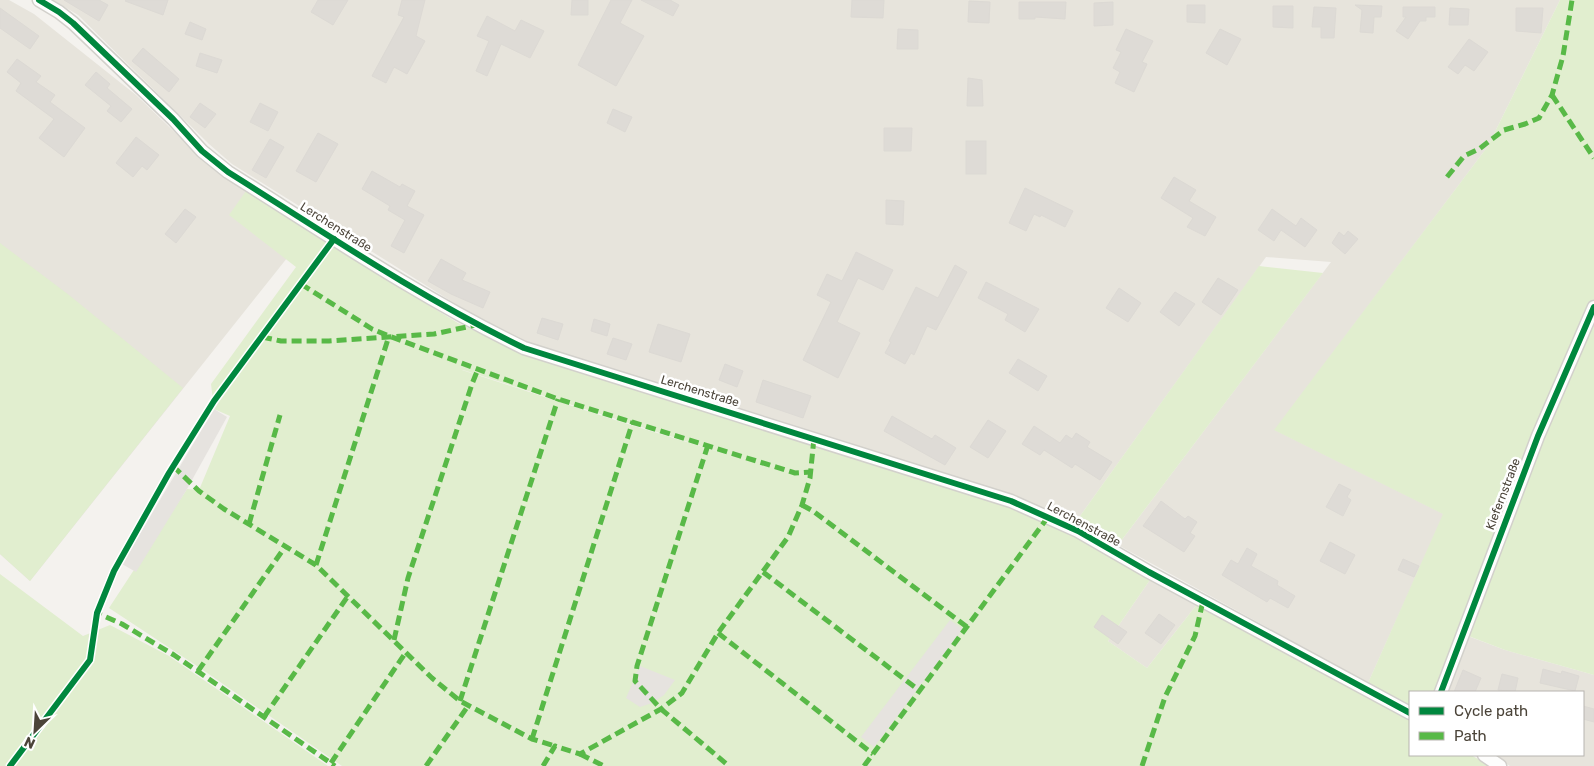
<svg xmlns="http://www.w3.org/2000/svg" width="1594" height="766" viewBox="0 0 1594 766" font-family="Rubik,sans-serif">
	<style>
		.residential { fill: #e7e4dc }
		.green { fill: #e1eecf; fill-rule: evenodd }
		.parking { fill: #e6e3df }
		.building { fill: #dedbd6; stroke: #dcd9d4 }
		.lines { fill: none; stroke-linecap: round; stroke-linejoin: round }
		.minor-casing { stroke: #d2d0cb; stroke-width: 15 }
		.minor { stroke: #fdfdfc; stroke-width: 12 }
		.quiet { stroke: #58b947; stroke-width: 5; stroke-dasharray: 10 5; stroke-linecap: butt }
		.cycleway-casing { stroke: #fff; stroke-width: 9 }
		.cycleway { stroke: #00873e; stroke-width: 6 }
		.labels { text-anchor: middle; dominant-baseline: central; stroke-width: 5; stroke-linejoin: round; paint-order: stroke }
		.street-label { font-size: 12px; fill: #4b4439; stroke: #fff }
	</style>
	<rect width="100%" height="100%" fill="#f4f2ee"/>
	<g class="residential">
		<path d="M0,0H9L34,14L136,95L214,170L307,233L30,581L0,554Z"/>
		<path d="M53,0H1560L1488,146L1275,430L1444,514L1368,683L1118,545L1331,262L1266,257L1075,523L524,342L486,323L232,164L209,144L78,15Z"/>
		<path d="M1152,577L1198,603L1147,668L1108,641Z"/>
		<path d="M1457,632L1505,650L1594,675V766H1510L1493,755H1583V692H1435Z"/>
	</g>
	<g class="green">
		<path d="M1560,0H1594V675L1505,650L1458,632L1435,692H1410V707L1368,683L1443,514L1274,430L1488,146Z"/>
		<path d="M246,191L341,252L458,323L520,352L1006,505L1051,522L1152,577L1108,641L1147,668L1198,603L1410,719V755H1471L1490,766H342L200,668L109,608L187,489L199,490L230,416L214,409L211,384L296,267L229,215ZM462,370H463L729,455L618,421Z"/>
		<path d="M0,243L69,295L183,388L30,581L0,554Z"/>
		<path d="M1259,266L1323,273L1118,545L1075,523Z"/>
		<path d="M0,574L83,636L110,625L169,656L328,766H0Z"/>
	</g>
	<g class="parking">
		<path d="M214,409L227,417L187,489L136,572L122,564Z"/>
		<path d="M950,620L963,629L874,747L861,737Z"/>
		<path d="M640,666L675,680L664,695L652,703L640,707L626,698Z"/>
	</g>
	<g class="building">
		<path d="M64,0H99L108,5L99,21Z"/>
		<path d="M126,0H168L163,15L125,1Z"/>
		<path d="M318,0H348L333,25L311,12Z"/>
		<path d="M402,0H425L416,36L425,41L407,74L394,67L386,83L372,76L404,17L398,15Z"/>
		<path d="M572,0H588V15H571Z"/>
		<path d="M611,0H632L620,23L644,36L616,86L578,65Z"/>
		<path d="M641,0H670L679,5L673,16Z"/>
		<path d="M852,0H884L883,18L851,17Z"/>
		<path d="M969,1L990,2L989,23L968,22Z"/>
		<path d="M1019,2H1066L1065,19L1035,17V19H1019Z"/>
		<path d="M1113,2V25L1094,26V3Z"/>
		<path d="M1187,5H1205V23L1187,22Z"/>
		<path d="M1355,5L1382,6L1381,17H1374L1373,33L1360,32L1362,10Z"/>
		<path d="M1273,6H1293V28L1273,27Z"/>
		<path d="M1314,7L1336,8L1334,38H1321V27H1312Z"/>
		<path d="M1403,7H1435V17H1426V21H1420L1408,39L1396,31L1406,17H1403Z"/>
		<path d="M0,8L39,36L30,49L0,28Z"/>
		<path d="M1450,8L1469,9L1468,25H1449Z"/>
		<path d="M1516,8H1543L1541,33L1516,31Z"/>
		<path d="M487,16L515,31L521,20L544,31L530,58L501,44L487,76L476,71L489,41L477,36Z"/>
		<path d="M190,22L206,29L202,40L185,34Z"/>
		<path d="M898,29L918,30V49H897Z"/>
		<path d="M1126,29L1153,41L1142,62L1147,64L1134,92L1115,83L1120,72L1113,68L1121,52L1116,50Z"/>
		<path d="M1220,29L1241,39L1227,65L1206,53Z"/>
		<path d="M1469,39L1488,52L1474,71L1465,65L1458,74L1448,67Z"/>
		<path d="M143,48L179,79L169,92L132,61Z"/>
		<path d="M200,53L222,60L217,73L196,66Z"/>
		<path d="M17,59L41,76L36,82L55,95L50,102L85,128L64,157L39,138L54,119L16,91L21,83L7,72Z"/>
		<path d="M96,72L110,84L107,88L132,109L121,122L107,111L111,106L85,85Z"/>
		<path d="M968,78L982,80L983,106H967Z"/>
		<path d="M200,103L216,114L205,128L190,117Z"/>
		<path d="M260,103L278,112L268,131L250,122Z"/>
		<path d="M613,109L632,117L625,132L607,123Z"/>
		<path d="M884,128H912L911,151H884Z"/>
		<path d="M318,133L338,144L316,182L296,171Z"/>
		<path d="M136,137L159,155L147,170L142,166L133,177L116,163Z"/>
		<path d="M270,139L284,147L266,178L252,170Z"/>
		<rect x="966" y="141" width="20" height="33"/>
		<path d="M372,171L400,187L402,184L415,191L407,206L424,215L404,253L391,246L405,220L388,210L390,206L362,189Z"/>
		<path d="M1174,177L1196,190L1189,201L1216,217L1205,236L1187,227L1193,218L1161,198Z"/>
		<path d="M1025,188L1073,211L1065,227L1041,215L1040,217L1034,214L1026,231L1009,223Z"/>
		<path d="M886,200L904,201L903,225L886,224Z"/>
		<path d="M185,209L196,217L176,243L165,234Z"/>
		<path d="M1272,209L1296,226L1301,218L1317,230L1305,247L1281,230L1274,241L1258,230Z"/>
		<path d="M1348,231L1358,239L1345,254L1332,243L1339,232L1344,236Z"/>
		<path d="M856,252L893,270L883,290L858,278L837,322L860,333L838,378L803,360L831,302L817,295L827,274L842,281Z"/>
		<path d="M441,259L466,273L462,280L490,292L483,308L451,294L428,281Z"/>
		<path d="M955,265L967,272L936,330L927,326L914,355L911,353L905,364L885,353L891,342L889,341L916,287L938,298Z"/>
		<path d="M1218,278L1238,290L1221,315L1202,302Z"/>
		<path d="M986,282L1039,309L1025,332L1005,320L1008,314L978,298Z"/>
		<path d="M1119,288L1141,303L1128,322L1106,308Z"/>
		<path d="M1175,292L1195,304L1179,326L1160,312Z"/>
		<path d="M542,318L563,324L558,340L537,333Z"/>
		<path d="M594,319L610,324L607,336L591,331Z"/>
		<path d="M658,324L690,334L681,362L649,352Z"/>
		<path d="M613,338L632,344L626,360L607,354Z"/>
		<path d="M1018,359L1047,376L1038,391L1009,373Z"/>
		<path d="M725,364L743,371L737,387L719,380Z"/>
		<path d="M763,380L811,396L803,418L756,402Z"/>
		<path d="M892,416L932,439L935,435L956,448L945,465L884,431Z"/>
		<path d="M988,420L1006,431L988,458L970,447Z"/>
		<path d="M1034,426L1060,443L1066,435L1072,439L1076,433L1090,442L1087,447L1112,462L1100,480L1075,464L1072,468L1044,450L1040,455L1022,444Z"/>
		<path d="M1339,484L1351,490L1347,497L1351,500L1343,516L1326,507Z"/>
		<path d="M1161,501L1185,519L1188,516L1197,522L1190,533L1195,536L1184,552L1143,526Z"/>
		<path d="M1330,542L1355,555L1345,574L1320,561Z"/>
		<path d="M1247,548L1257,554L1251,566L1278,581L1277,585L1295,596L1288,608L1270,598L1267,602L1222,575L1231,560L1238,564Z"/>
		<path d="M1403,559L1419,566L1414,577L1398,570Z"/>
		<path d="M1159,614L1175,625L1161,644L1145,633Z"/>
		<path d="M1102,615L1127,632L1118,644L1094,627Z"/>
		<path d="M1543,669L1561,674L1562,671L1579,676L1575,691L1540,683Z"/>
		<path d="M1463,670L1481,678L1475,692H1454Z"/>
		<path d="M1502,674L1518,678L1515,692L1498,690Z"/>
		<path d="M1583,706L1594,709V722L1583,719Z"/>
	</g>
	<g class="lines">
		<g class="minor-casing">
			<g id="minor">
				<path d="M39,0L59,12L73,23L173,119L202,151L228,172C325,233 421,298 524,348L1011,501L1078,531L1149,572L1410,713"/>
				<path d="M1441,692L1538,436L1594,307"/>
				<path d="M1484,755L1500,766"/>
			</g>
		</g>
		<use href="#minor" class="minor"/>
		<g class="quiet">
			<path d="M1552,95L1594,158"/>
			<path d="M1447,177L1464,156L1479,149L1504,130L1525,124L1539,118L1552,95L1563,56L1572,0"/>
			<path d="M301,284L372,329L389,336L558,399L795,473L811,472"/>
			<path d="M262,337L281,341H329L434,334L476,325"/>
			<path d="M708,445L637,666L635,681L661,709L729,766"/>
			<path d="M173,466L199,491L224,509L316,565L432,678L460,701L532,739L555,746"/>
			<path d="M802,505L813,511L967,627"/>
			<path d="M249,524L280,415"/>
			<path d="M316,565L389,336"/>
			<path d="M763,572L920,691"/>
			<path d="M96,618L97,613L122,624L174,655L335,766"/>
			<path d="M718,633L873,754"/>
			<path d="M394,640L408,578L472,384L478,369"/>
			<path d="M198,671L285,547"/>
			<path d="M460,701L558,399"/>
			<path d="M264,717L348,596"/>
			<path d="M532,739L633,421"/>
			<path d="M580,754L604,766"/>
			<path d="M331,763L406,652"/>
			<path d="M426,766L468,706"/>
			<path d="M543,766L555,746L580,754L661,709L682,693L718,633L788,537L802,505L810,478L814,438"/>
			<path d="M864,766L1048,517"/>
			<path d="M1142,766L1165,697L1195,636L1203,601"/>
		</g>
		<g class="cycleway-casing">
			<g id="cycleway">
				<path d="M39,0L59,12L73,23L173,119L202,151L228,172C325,233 421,298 524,348L1011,501L1078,531L1149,572L1410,713"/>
				<path d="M1441,692L1538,436L1594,307"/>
				<path d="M10,766L90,660L97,613L114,571L169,473L214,401L334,239"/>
			</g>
		</g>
		<use href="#cycleway" class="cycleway"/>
	</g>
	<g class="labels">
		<g class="street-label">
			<text transform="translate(336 227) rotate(32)">Lerchenstraße</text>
			<text transform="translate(700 391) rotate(17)">Lerchenstraße</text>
			<text transform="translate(1503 494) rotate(-69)">Kiefernstraße</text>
			<text transform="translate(1084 524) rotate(28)">Lerchenstraße</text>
		</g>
	</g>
	<rect x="1409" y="691" width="175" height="65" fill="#ffffff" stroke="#b7b4b0"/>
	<rect x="1419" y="707" width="25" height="8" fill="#00873e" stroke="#b7b4b0"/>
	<text x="1454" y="716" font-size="15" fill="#4b4439">Cycle path</text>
	<rect x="1419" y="732" width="25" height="8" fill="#58b947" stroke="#b7b4b0"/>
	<text x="1454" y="741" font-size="15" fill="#4b4439">Path</text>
	<g transform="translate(35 731) rotate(205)" stroke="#ffffff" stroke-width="4" paint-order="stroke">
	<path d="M0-4L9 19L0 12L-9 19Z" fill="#4b4439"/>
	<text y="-8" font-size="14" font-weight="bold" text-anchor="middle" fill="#4b4439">N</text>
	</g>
</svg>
